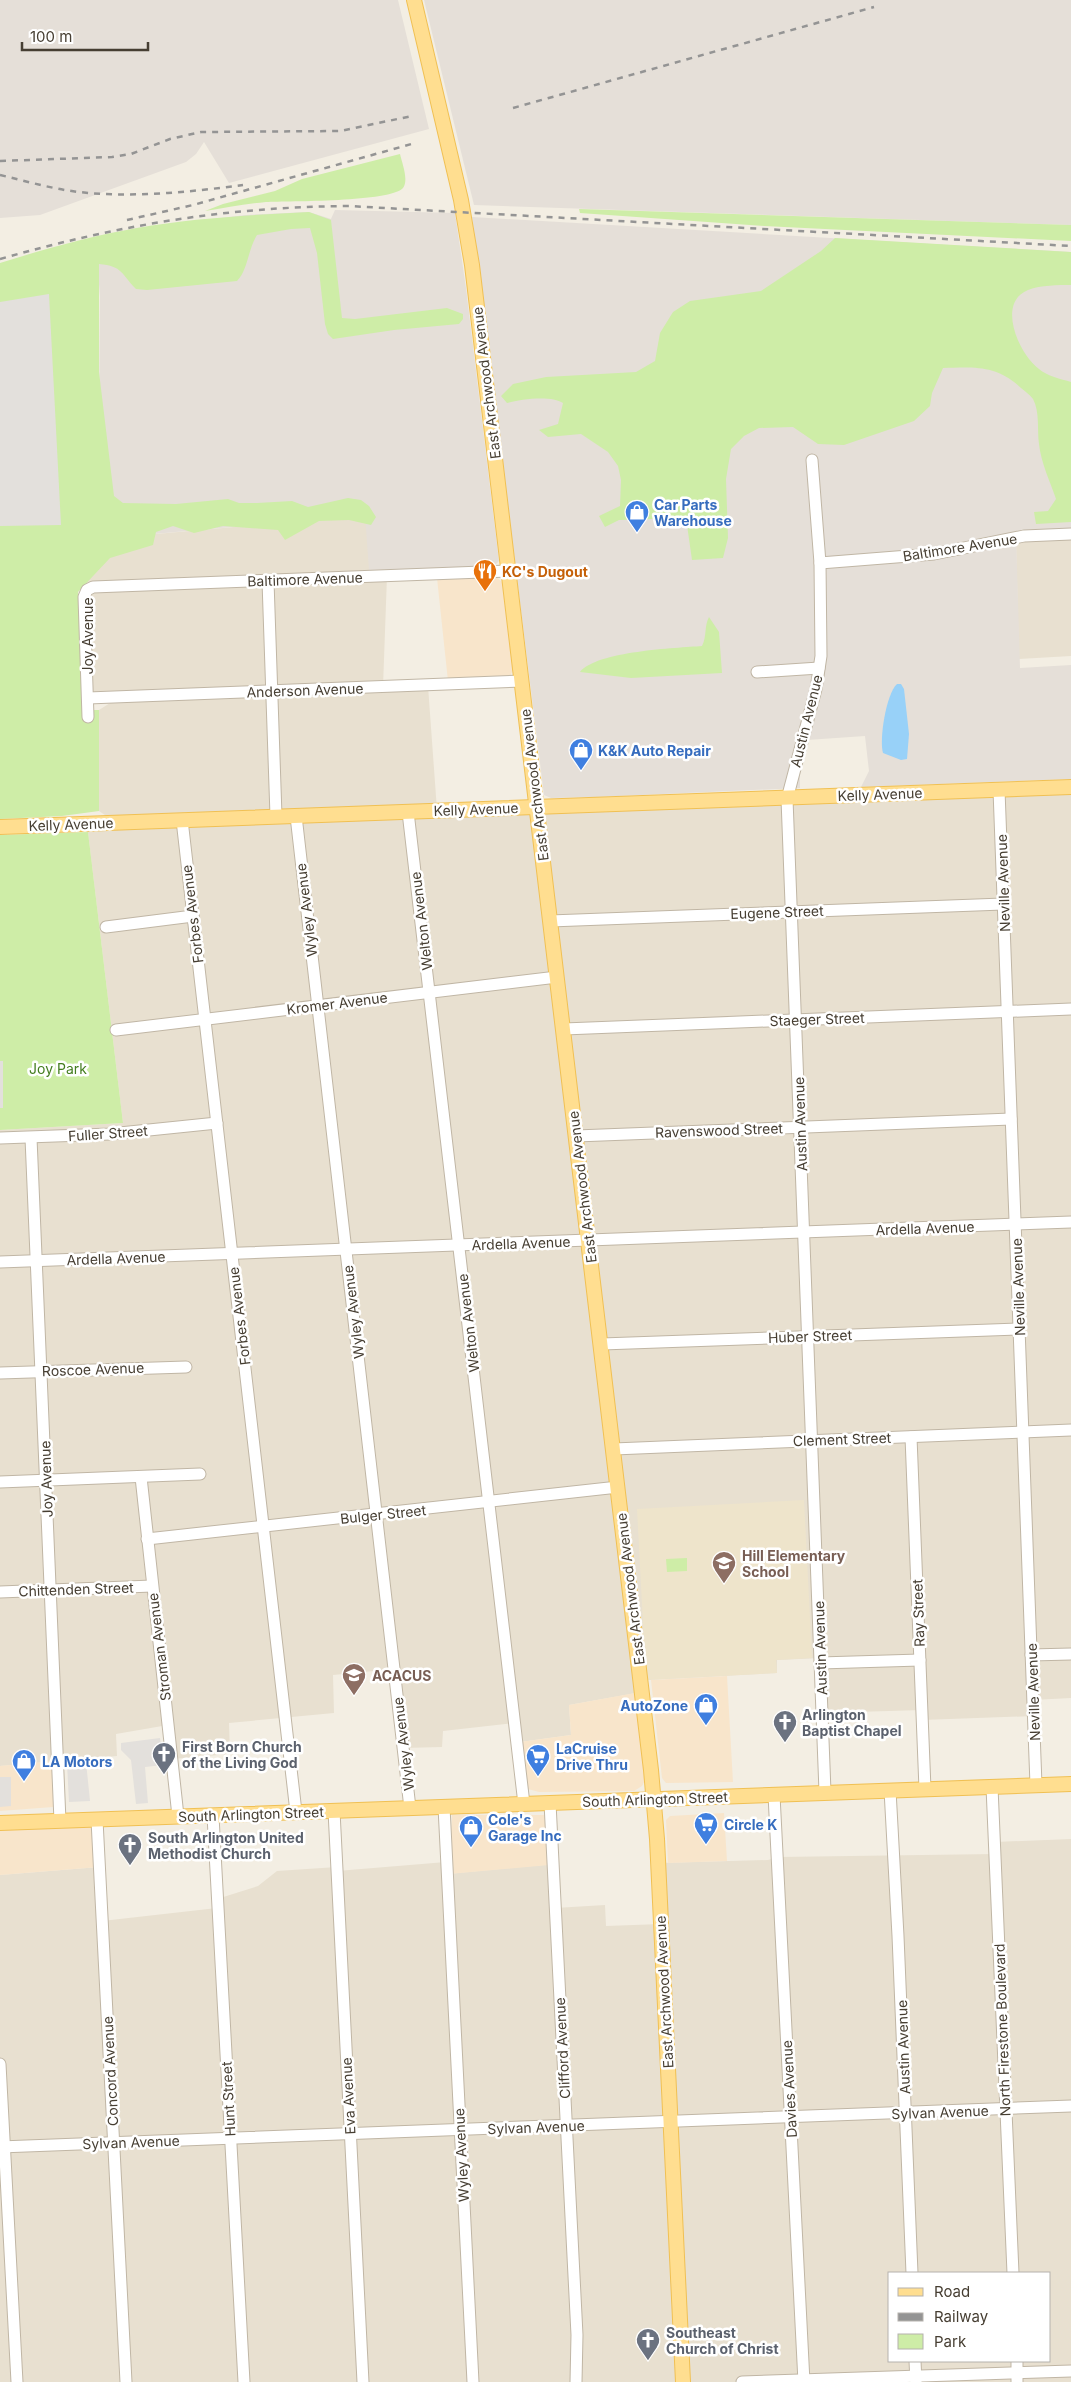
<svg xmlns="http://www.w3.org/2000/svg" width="1071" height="2382" viewBox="0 0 1071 2382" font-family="Inter,sans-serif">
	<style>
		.residential { fill: #e8e0d0; fill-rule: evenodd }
		.commercial { fill: #f8e5cb }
		.industrial { fill: #e5dfd8 }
		.education { fill: #eee4cb }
		.green { fill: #ceeda7 }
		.parking { fill: #e3e0dc }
		.water { fill: #98d1f8 }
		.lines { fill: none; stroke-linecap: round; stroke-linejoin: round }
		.minor-casing { stroke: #c0b6a5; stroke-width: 13 }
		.major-casing { stroke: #f0c054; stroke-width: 16 }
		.minor { stroke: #fff; stroke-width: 11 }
		.major { stroke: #ffde90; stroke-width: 14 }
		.rail { stroke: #949494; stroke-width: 2.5; stroke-dasharray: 6 6; stroke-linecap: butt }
		.labels { text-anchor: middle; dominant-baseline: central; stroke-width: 5; stroke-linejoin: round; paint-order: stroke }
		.street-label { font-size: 14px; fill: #463e32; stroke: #fff }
		.shop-label { font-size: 14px; font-weight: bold; fill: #366cbe; stroke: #fff; text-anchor: start }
		.food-label { font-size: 14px; font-weight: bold; fill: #c56008; stroke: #fff; text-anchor: start }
		.park-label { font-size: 14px; fill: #447d20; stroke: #fff }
		.education-label { font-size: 14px; font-weight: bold; fill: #785e54; stroke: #fff; text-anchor: start }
		.worship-label { font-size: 14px; font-weight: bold; fill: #5b616d; stroke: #fff; text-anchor: start }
	</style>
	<rect width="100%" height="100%" fill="#f3eee3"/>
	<g class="residential">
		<path d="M366,515L370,576H387L383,687L428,686L437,810L1071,787V1698L1033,1700L1034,1716L922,1720V1710L822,1713L820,1658L777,1660V1673L646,1680L642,1692L569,1705L571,1735L520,1742L514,1723L443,1731L442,1747L403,1748L394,1669L333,1675L334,1713L229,1723L230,1754L172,1759L168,1725L116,1734L117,1756L0,1766V1130L123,1123L88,832L90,823L115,822L99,811V710L118,698H88L84,597L89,540Z"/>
		<path d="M1071,538V656L1019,659L1016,542L1042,539Z"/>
		<path d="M1071,1839V2382H0V1875L99,1867L102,1921L217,1908V1899L258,1886L277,1871L337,1867V1871L446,1862L447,1874L553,1864L555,1908L605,1905L606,1926L661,1924L660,1863L768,1860L778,1857L995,1854V1842ZM890,2273H1050V2361H890Z"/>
	</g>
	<g class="commercial">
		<path d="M494,575L502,582L513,670L510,676L448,681L437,578Z"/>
		<path d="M727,1676L733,1782L666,1783L662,1778L651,1680Z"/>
		<path d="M635,1693L645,1780L642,1786L634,1791L539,1792L528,1789L520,1742L571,1735L569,1705Z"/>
		<path d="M54,1761L53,1807L0,1811V1766Z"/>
		<path d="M724,1813L727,1861L668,1863L666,1820L670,1816Z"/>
		<path d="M452,1815H546L549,1865L449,1874Z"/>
		<path d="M97,1820L99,1867L0,1875V1823Z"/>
	</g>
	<g class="industrial">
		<path d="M0,0H398L429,129L229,183L204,142L196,154L186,162L40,215L0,218Z"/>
		<path d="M424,0H1071V225L474,205Z"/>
		<path d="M335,210L455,213L466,288L499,561L493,567L369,570L365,515L98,539L100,296L95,237L136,228L246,215L309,212L331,219Z"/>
		<path d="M472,217L1071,252V531L1016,534L1020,668L1071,665V779L861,787L869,771L865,736L807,740L800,775V788L596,797L551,798L544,795Z"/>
	</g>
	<path class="education" d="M804,1500L812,1658L776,1660L777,1673L646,1680L637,1509Z"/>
	<g class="green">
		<path d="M400,154C402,163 409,180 403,188C391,202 289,201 266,202C245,204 225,208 205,211L223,204L275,191L302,179Z"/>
		<path d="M579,209L1071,225V241L764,226L580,213Z"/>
		<path d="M309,212L331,220L342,318L355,319L447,308L463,314V319L459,324L394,330L333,339L328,334L325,324L317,253L310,228L291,229L257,235C248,249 248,270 237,281L147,290L136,289C121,274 123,266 99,264V372L114,496L123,503L176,504L228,499L239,503H257L292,501L308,507L348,498L361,500L369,506L376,517L371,525L349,520L319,521L285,540L278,530L223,526L194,533L173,526L156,532L153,545L110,558L78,592L83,710H99V811L62,816L0,819V263C45,249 91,236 137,228C194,218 252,215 309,212Z"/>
		<path d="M835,238L1071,252V285C1058,285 1041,285 1028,290C996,303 1019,354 1039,369C1047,376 1061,379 1071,382V522L1036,524L1034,512L1048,511L1056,499C1050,481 1041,463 1039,444C1037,430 1040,412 1033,399C1030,395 1025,391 1021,388C997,365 975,367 943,368L932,393L930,406L914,421L844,445L818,444L793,427L759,428L744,436L731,449L726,479L728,538L723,558L692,560L686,518L619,520L605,527L599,516L620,506L621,480L618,466L608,452L581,434L548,437L539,430L558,424L563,403C552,395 520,399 507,403L501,396L513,384L546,377L636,372L655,361L660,333L673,312L690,301L761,291L821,251Z"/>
		<path d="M709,617L719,632L722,673L631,678L580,672C597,651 676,648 702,646C707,636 704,626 709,617Z"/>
		<path d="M88,832L123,1123L0,1130V835Z"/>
		<path d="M687,1558V1571L667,1572L666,1559Z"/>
	</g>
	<g class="parking">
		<path d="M49,294L61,525L0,526V302Z"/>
		<rect x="0" y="1061" width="3" height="47"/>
		<path d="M160,1738L163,1765L145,1767L148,1803L136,1804L131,1760L121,1750V1743Z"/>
		<path d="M86,1762L90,1801L69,1802L67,1763Z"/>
		<path d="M0,1777H11V1806L0,1807Z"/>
	</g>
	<path class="water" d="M897,684H901L904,689L909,734L907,759L901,760L883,753C879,740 886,694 897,684Z"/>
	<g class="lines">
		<g class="minor-casing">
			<g id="minor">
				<path d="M812,460L820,563L821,656L816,689L787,799L825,1792"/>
				<path d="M820,563L934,554L1024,536L1071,534"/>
				<path d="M268,581L276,816"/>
				<path d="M757,672L819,668"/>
				<path d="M88,698L522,681"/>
				<path d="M88,717L84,597L87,590L93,587L508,571"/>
				<path d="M999,790L1036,1785"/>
				<path d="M408,812L524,1804"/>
				<path d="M296,816L410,1808"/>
				<path d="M182,820L296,1812"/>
				<path d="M550,921L1003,904"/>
				<path d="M106,927L193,916"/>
				<path d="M564,1029L1071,1009"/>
				<path d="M116,1030L557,977"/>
				<path d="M576,1136L1011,1119"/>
				<path d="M0,1138L110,1134L217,1123"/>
				<path d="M31,1138L60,1821"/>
				<path d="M0,1262L1071,1222"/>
				<path d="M602,1344L1019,1329"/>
				<path d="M0,1373L186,1367"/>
				<path d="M911,1437L925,1789"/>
				<path d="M614,1449L1071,1430"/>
				<path d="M141,1477L178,1816"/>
				<path d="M0,1482L200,1474"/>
				<path d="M147,1539L618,1487"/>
				<path d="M0,1592L152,1586"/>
				<path d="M1031,1655L1071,1654"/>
				<path d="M820,1663L920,1660"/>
				<path d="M992,1787L1013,2273"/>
				<path d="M890,1790L898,1936L912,2273"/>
				<path d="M774,1795L804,2382"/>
				<path d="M550,1803L577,2335L576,2382"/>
				<path d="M444,1807L473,2382"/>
				<path d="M334,1811L363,2382"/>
				<path d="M213,1816L244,2382"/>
				<path d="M97,1820L126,2382"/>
				<path d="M0,2064L17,2382"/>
				<path d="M0,2147L1071,2106"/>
				<path d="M915,2361L916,2382"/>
				<path d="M1017,2361V2382"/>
				<path d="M742,2382L1071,2371"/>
			</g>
		</g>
		<g class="major-casing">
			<g id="major">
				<path d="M414,0L461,200L472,265L651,1770L657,1839L683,2382"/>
				<path d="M0,827L1071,787"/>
				<path d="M0,1823L1071,1784"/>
			</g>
		</g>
		<use href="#minor" class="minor"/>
		<use href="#major" class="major"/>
		<g class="rail">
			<path d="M513,108L874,7"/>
			<path d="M0,161L112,157L131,154L170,139L201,132L340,131L412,116"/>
			<path d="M0,175C26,181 52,189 79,192C132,198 190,192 243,185"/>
			<path d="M127,220L193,205L415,143"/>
			<path d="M0,259C120,225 224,207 349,206L1071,246"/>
		</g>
	</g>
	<defs>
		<g id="shop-pin" transform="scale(1.25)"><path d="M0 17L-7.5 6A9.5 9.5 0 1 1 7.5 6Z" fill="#3f7fe0" stroke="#fff"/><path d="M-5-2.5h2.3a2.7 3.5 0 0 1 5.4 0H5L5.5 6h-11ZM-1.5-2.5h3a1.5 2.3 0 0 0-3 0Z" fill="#fff"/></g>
		<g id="restaurant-pin" transform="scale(1.25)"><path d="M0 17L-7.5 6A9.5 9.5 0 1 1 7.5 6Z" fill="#e8710a" stroke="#fff"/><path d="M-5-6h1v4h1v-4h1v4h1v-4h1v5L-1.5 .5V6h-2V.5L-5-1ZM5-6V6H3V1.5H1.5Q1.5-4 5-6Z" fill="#fff"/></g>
		<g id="school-pin" transform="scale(1.25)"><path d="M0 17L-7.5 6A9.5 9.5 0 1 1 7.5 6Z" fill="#8d6e63" stroke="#fff"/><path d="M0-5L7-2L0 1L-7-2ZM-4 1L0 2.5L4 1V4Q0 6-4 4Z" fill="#fff"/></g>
		<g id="church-pin" transform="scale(1.25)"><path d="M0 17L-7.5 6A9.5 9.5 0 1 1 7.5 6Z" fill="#6b7280" stroke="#fff"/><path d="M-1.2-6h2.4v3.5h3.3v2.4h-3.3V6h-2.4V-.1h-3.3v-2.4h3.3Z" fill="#fff"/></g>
		<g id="supermarket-pin" transform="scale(1.25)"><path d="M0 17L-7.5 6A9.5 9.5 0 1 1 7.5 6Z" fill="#3f7fe0" stroke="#fff"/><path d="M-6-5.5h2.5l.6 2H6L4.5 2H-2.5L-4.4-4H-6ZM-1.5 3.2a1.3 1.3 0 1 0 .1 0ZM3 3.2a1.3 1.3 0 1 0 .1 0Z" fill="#fff"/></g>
	</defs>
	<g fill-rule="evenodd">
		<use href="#shop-pin" x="637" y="512"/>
		<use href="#restaurant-pin" x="485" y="571"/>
		<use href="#shop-pin" x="581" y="750"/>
		<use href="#school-pin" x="724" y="1563"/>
		<use href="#school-pin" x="354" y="1675"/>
		<use href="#shop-pin" x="706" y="1705"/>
		<use href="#church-pin" x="785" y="1722"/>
		<use href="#church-pin" x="164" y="1754"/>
		<use href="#supermarket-pin" x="538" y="1756"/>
		<use href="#shop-pin" x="24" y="1761"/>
		<use href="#supermarket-pin" x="706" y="1824"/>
		<use href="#shop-pin" x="471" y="1827"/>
		<use href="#church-pin" x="130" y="1845"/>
		<use href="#church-pin" x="648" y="2340"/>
	</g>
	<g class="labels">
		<g class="street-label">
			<text transform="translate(486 383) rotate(-97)">East Archwood Avenue</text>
			<text transform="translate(960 547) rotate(-9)">Baltimore Avenue</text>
			<text transform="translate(305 579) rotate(-2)">Baltimore Avenue</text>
			<text transform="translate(87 636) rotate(-90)">Joy Avenue</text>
			<text transform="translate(305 690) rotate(-2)">Anderson Avenue</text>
			<text transform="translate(806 721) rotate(-76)">Austin Avenue</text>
			<text transform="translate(534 785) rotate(-97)">East Archwood Avenue</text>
			<text transform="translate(880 794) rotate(-2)">Kelly Avenue</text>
			<text transform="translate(476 809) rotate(-2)">Kelly Avenue</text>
			<text transform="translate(71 824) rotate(-2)">Kelly Avenue</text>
			<text transform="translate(1003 883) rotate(-92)">Neville Avenue</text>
			<text transform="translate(306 910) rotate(-97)">Wyley Avenue</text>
			<text transform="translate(777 912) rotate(-2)">Eugene Street</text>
			<text transform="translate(192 914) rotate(-97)">Forbes Avenue</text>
			<text transform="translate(421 921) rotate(-97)">Welton Avenue</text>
			<text transform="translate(337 1003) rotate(-7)">Kromer Avenue</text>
			<text transform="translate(817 1019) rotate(-2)">Staeger Street</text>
			<text transform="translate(800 1124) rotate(-92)">Austin Avenue</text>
			<text transform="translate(719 1130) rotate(-2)">Ravenswood Street</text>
			<text transform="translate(108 1133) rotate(-4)">Fuller Street</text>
			<text transform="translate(582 1187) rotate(-97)">East Archwood Avenue</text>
			<text transform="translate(925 1228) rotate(-2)">Ardella Avenue</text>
			<text transform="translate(521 1243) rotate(-2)">Ardella Avenue</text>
			<text transform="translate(116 1258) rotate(-2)">Ardella Avenue</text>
			<text transform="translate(1018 1287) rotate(-92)">Neville Avenue</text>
			<text transform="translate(353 1312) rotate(-97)">Wyley Avenue</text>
			<text transform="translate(239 1316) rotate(-97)">Forbes Avenue</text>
			<text transform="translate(468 1323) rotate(-97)">Welton Avenue</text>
			<text transform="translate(810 1336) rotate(-2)">Huber Street</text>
			<text transform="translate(93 1369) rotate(-2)">Roscoe Avenue</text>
			<text transform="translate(842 1439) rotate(-2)">Clement Street</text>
			<text transform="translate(46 1479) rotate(-92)">Joy Avenue</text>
			<text transform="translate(383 1514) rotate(-6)">Bulger Street</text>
			<text transform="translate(76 1589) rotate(-2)">Chittenden Street</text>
			<text transform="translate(630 1589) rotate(-97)">East Archwood Avenue</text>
			<text transform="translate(918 1613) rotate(-92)">Ray Street</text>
			<text transform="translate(159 1647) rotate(-97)">Stroman Avenue</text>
			<text transform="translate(820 1648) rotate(-92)">Austin Avenue</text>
			<text transform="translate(1033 1692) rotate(-92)">Neville Avenue</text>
			<text transform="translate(403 1744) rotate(-97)">Wyley Avenue</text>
			<text transform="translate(655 1799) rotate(-2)">South Arlington Street</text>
			<text transform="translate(251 1814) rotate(-2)">South Arlington Street</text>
			<text transform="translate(664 1992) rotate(-93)">East Archwood Avenue</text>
			<text transform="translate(1002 2030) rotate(-92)">North Firestone Boulevard</text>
			<text transform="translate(903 2047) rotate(-92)">Austin Avenue</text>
			<text transform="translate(562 2048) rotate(-93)">Clifford Avenue</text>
			<text transform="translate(110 2071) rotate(-93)">Concord Avenue</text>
			<text transform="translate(789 2089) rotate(-93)">Davies Avenue</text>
			<text transform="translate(348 2096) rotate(-93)">Eva Avenue</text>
			<text transform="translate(228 2099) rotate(-93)">Hunt Street</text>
			<text transform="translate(940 2112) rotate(-2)">Sylvan Avenue</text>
			<text transform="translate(536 2127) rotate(-2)">Sylvan Avenue</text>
			<text transform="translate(131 2142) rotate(-2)">Sylvan Avenue</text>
			<text transform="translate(461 2155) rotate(-93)">Wyley Avenue</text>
		</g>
		<g class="shop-label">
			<text x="654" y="504">Car Parts<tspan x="654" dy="16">Warehouse</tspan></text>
			<text x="598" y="750">K&amp;K Auto Repair</text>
			<text x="688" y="1705" text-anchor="end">AutoZone</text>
			<text x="556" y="1748">LaCruise<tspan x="556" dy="16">Drive Thru</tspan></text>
			<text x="42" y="1761">LA Motors</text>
			<text x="488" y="1819">Cole's<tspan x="488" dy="16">Garage Inc</tspan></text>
			<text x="724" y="1824">Circle K</text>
		</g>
		<g class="food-label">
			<text x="502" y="571">KC's Dugout</text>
		</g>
		<g class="park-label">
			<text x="58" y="1068">Joy Park</text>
		</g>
		<g class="education-label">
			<text x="742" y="1555">Hill Elementary<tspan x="742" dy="16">School</tspan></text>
			<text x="372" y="1675">ACACUS</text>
		</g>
		<g class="worship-label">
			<text x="802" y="1714">Arlington<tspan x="802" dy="16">Baptist Chapel</tspan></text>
			<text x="182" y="1746">First Born Church<tspan x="182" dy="16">of the Living God</tspan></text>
			<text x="148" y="1837">South Arlington United<tspan x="148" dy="16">Methodist Church</tspan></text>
			<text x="666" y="2332">Southeast<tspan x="666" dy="16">Church of Christ</tspan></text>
		</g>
	</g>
	<rect x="888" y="2272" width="162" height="90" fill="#ffffff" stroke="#b5b2ad"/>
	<rect x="898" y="2288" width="25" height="8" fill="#ffde90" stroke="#b5b2ad"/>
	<text x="934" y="2297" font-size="15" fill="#463e32">Road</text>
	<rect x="898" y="2313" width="25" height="8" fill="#949494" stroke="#b5b2ad"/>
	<text x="934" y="2322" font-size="15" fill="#463e32">Railway</text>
	<rect x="898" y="2334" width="25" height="15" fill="#ceeda7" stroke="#b5b2ad"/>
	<text x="934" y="2347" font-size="15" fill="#463e32">Park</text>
	<path d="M22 42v8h126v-8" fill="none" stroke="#463e32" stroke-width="2.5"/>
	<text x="30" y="42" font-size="15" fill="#463e32" stroke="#ffffff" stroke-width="4" paint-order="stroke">100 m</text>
</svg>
